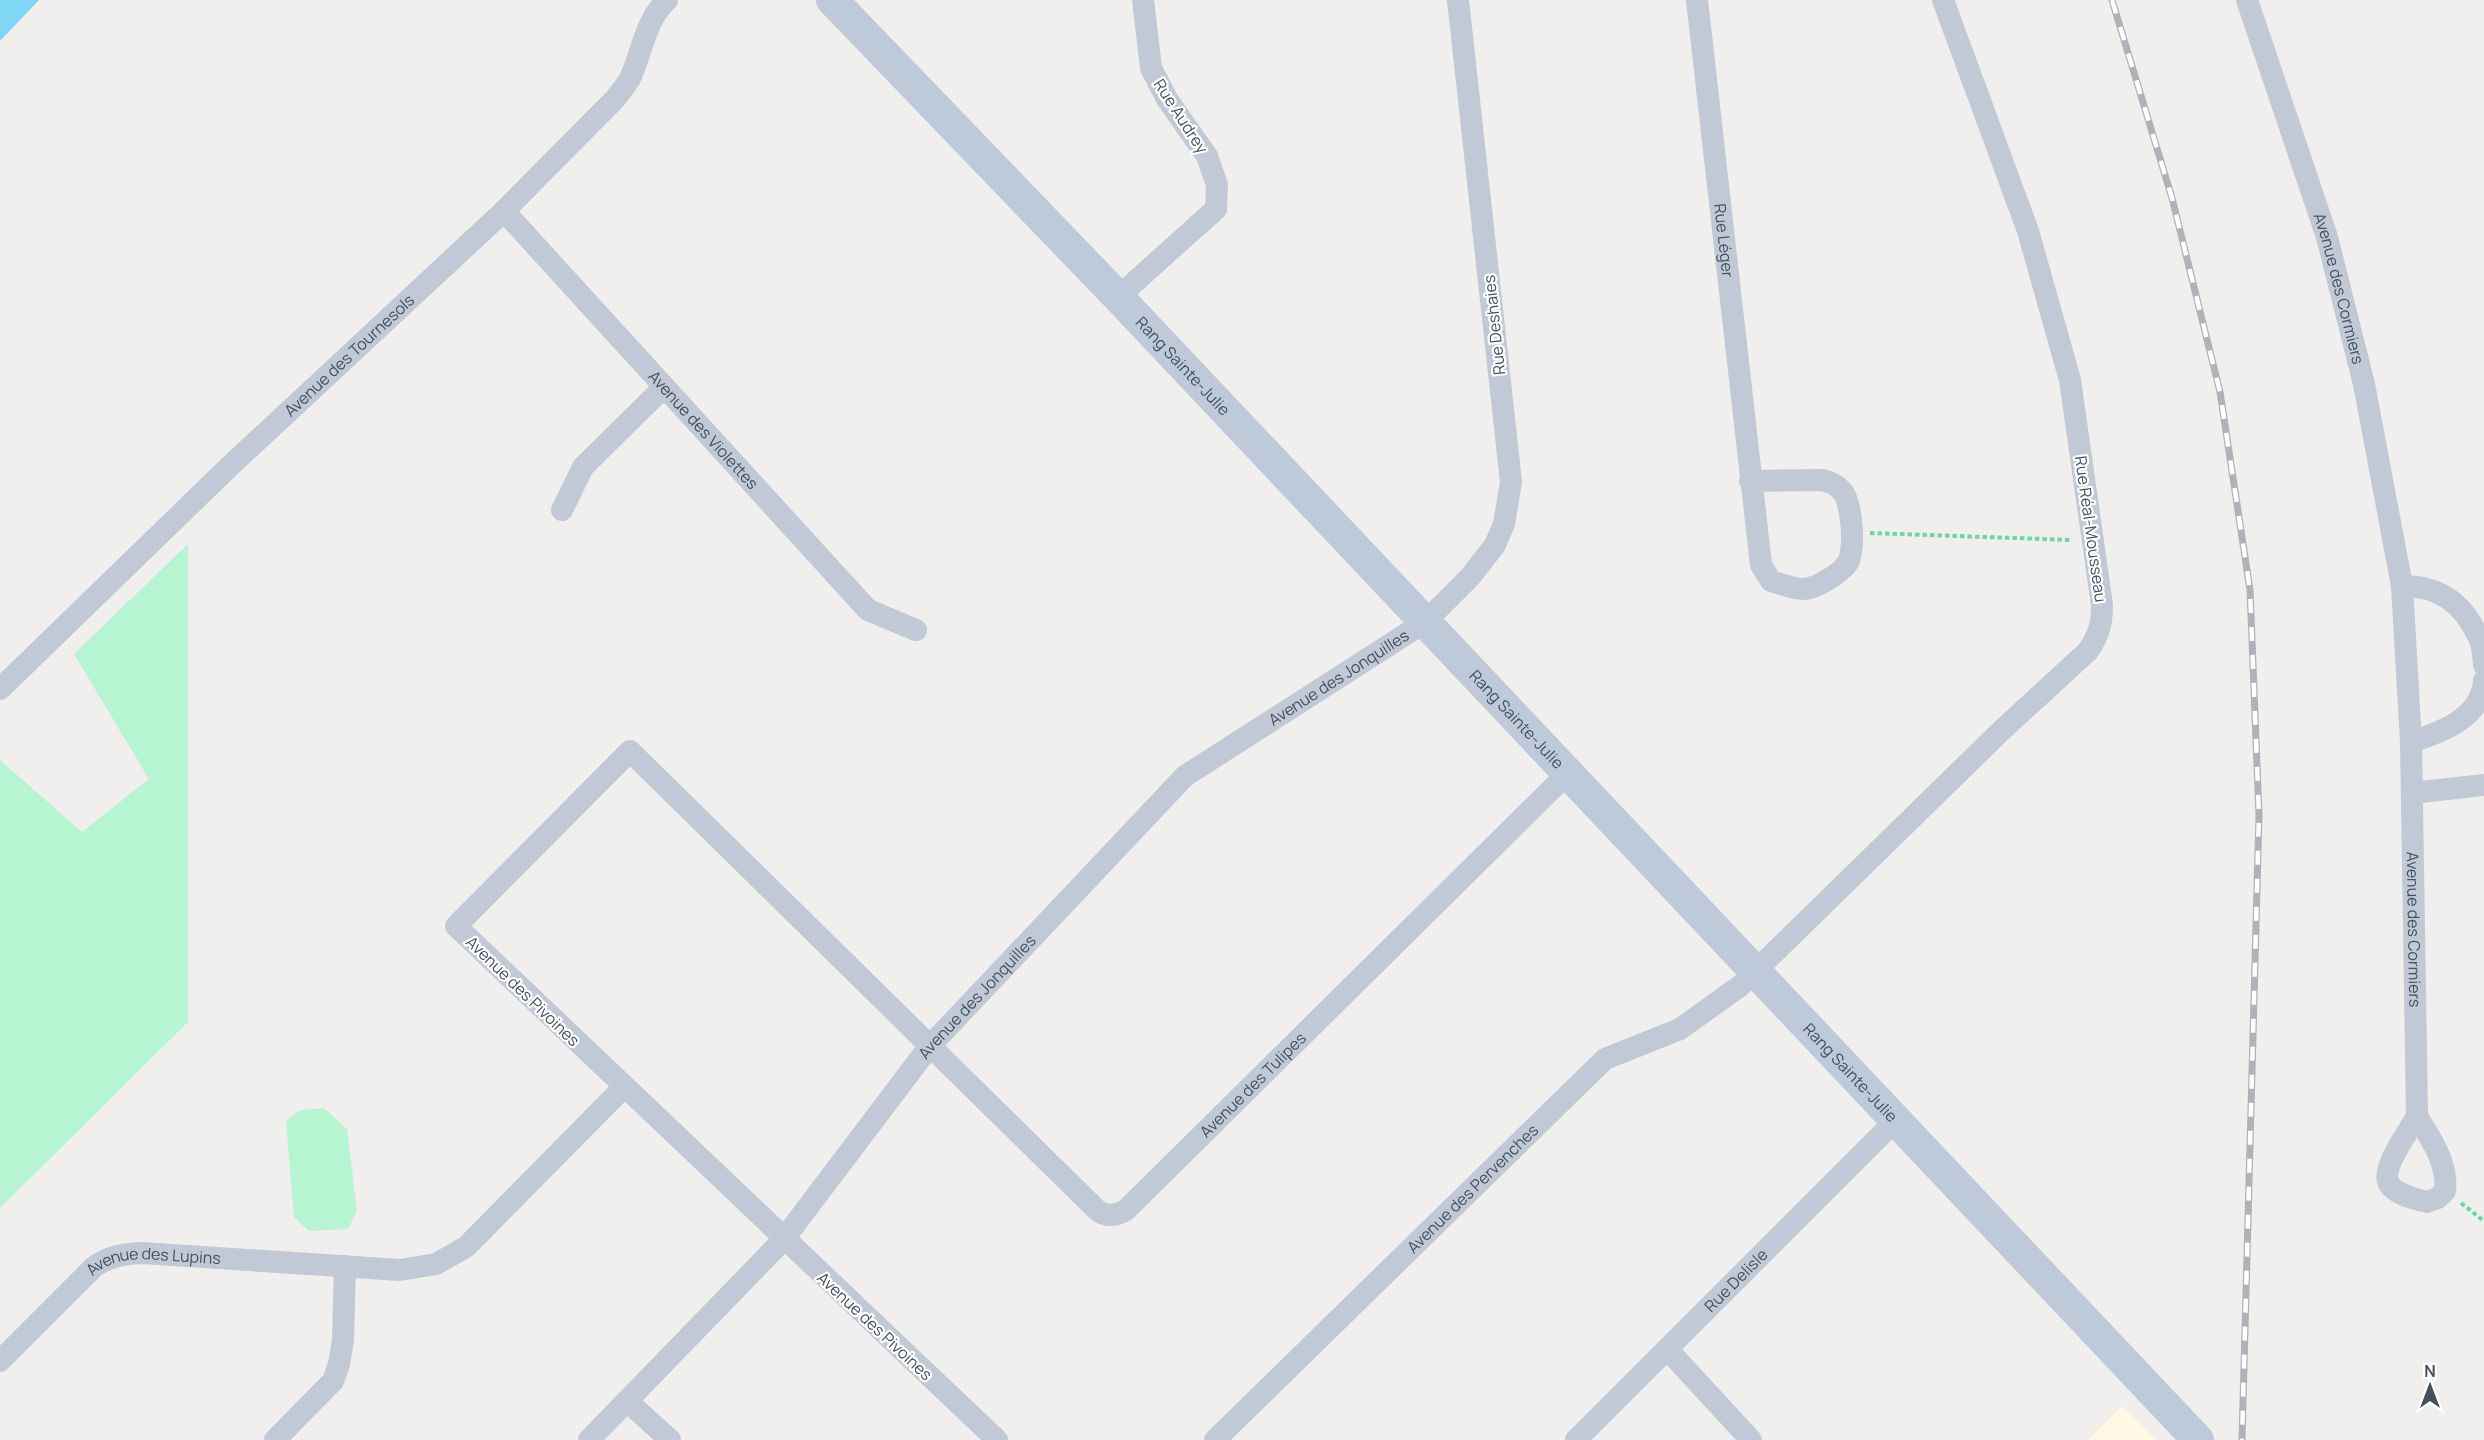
<svg xmlns="http://www.w3.org/2000/svg" width="2484" height="1440" viewBox="0 0 2484 1440" font-family="Manrope,sans-serif">
	<style>
		.commercial { fill: #fef8e5 }
		.green { fill: #b7f4d2 }
		.water { fill: #7fd6f5 }
		.lines { fill: none; stroke-linecap: round; stroke-linejoin: round }
		.path { stroke: #6bd5a7; stroke-width: 4; stroke-dasharray: 4.5 3; stroke-linecap: butt }
		.street { stroke: #c0c9d5; stroke-width: 22 }
		.secondary { stroke: #becad9; stroke-width: 32 }
		.rail-casing { stroke: #afb2b9; stroke-width: 7 }
		.rail { stroke: #fff; stroke-width: 4.5; stroke-dasharray: 14; stroke-linecap: butt }
		.labels { text-anchor: middle; dominant-baseline: central; stroke-width: 4.5; stroke-linejoin: round; paint-order: stroke }
		.street-label { font-size: 16px; fill: #44505d; stroke: #fff }
	</style>
	<rect width="100%" height="100%" fill="#f1eeee"/>
	<path class="commercial" d="M2122,1406L2157,1440H2088Z"/>
	<g class="green">
		<path d="M188,544V1022L0,1208V760L82,832L149,779L74,654Z"/>
		<path d="M324,1108L347,1129L357,1211L348,1229L309,1231L294,1217L286,1121L301,1110Z"/>
	</g>
	<path class="water" d="M0,0H39L0,41Z"/>
	<g class="lines">
		<g class="path">
			<path d="M1870,533L2072,540"/>
			<path d="M2461,1203L2484,1221"/>
		</g>
		<g class="street">
			<path id="s1" d="M1697,0L1761,565L1771,581C1781,584 1793,589 1803,589C1816,589 1839,574 1847,564C1856,551 1852,502 1842,491C1836,484 1830,482 1822,480L1750,481"/>
			<path id="s2" d="M2247,0L2327,237L2364,384L2402,586L2411,742L2417,1116C2431,1140 2448,1162 2445,1191L2438,1198L2427,1202C2416,1199 2396,1195 2389,1184C2380,1168 2410,1130 2417,1116"/>
			<path id="s3" d="M504,211L868,610L916,630"/>
			<path d="M1118,297L1216,209L1217,185L1207,156L1167,99L1151,68L1143,0"/>
			<path d="M562,510L583,467L663,388"/>
			<path d="M2402,586C2440,586 2463,603 2479,638C2483,645 2483,657 2484,665"/>
			<path id="s4" d="M0,689L230,466L504,211L615,99C620,92 628,84 631,76C643,49 645,21 667,0"/>
			<path d="M2411,742C2442,732 2481,718 2484,681"/>
			<path d="M2412,793L2484,785"/>
			<path d="M1668,1350L1751,1440"/>
			<path id="s5" d="M0,1361L94,1267C110,1256 123,1254 142,1253L400,1270L436,1264L466,1247L624,1087"/>
			<path d="M627,1401L670,1440"/>
			<path d="M275,1440L333,1381L339,1364L343,1340L345,1266"/>
			<path id="s6" d="M589,1440L783,1240L929,1047L1185,776L1425,622L1470,577L1495,545L1504,524L1511,482L1458,0"/>
			<path id="s7" d="M997,1440L456,926L630,751L1097,1210C1106,1217 1116,1216 1126,1210L1568,773"/>
			<path id="s8" d="M1215,1440L1605,1059L1680,1029L1740,986L2002,730L2088,651C2099,635 2102,624 2102,605L2070,380L2028,231L1943,0"/>
			<path id="s9" d="M1576,1440L1896,1120"/>
		</g>
		<path class="secondary" id="s10" d="M832,0L1118,297L2198,1440"/>
		<g class="rail-casing">
			<path id="rail" d="M2112,0L2172,198L2220,392L2250,590L2259,815L2242,1440"/>
		</g>
		<use href="#rail" class="rail"/>
	</g>
	<g class="labels">
		<g class="street-label">
			<text transform="translate(1181 116) rotate(57)">Rue Audrey</text>
			<text stroke="none"><textPath href="#s1" startOffset="242">Rue Léger</textPath></text>
			<text stroke="none"><textPath href="#s2" startOffset="303">Avenue des Cormiers</textPath></text>
			<text transform="translate(1494 325) rotate(-96)">Rue Deshaies</text>
			<text stroke="none"><textPath href="#s4" startOffset="483">Avenue des Tournesols</textPath></text>
			<text stroke="none"><textPath href="#s10" startOffset="507">Rang Sainte-Julie</textPath></text>
			<text stroke="none"><textPath href="#s3" startOffset="296">Avenue des Violettes</textPath></text>
			<text transform="translate(2091 529) rotate(82)">Rue Réal-Mousseau</text>
			<text stroke="none"><textPath href="#s6" startOffset="1076">Avenue des Jonquilles</textPath></text>
			<text stroke="none"><textPath href="#s10" startOffset="993">Rang Sainte-Julie</textPath></text>
			<text stroke="none"><textPath href="#s2" startOffset="951">Avenue des Cormiers</textPath></text>
			<text transform="translate(523 991) rotate(44)">Avenue des Pivoines</text>
			<text stroke="none"><textPath href="#s6" startOffset="590">Avenue des Jonquilles</textPath></text>
			<text stroke="none"><textPath href="#s10" startOffset="1479">Rang Sainte-Julie</textPath></text>
			<text stroke="none"><textPath href="#s7" startOffset="1857">Avenue des Tulipes</textPath></text>
			<text stroke="none"><textPath href="#s8" startOffset="360">Avenue des Pervenches</textPath></text>
			<text stroke="none"><textPath href="#s5" startOffset="194">Avenue des Lupins</textPath></text>
			<text stroke="none"><textPath href="#s9" startOffset="226">Rue Delisle</textPath></text>
			<text transform="translate(875 1326) rotate(43)">Avenue des Pivoines</text>
		</g>
	</g>
	<g transform="translate(2430 1386)" stroke="#ffffff" stroke-width="4.5" paint-order="stroke">
	<path d="M0-4.5L10 22L0 15L-10 22Z" fill="#44505d"/>
	<text y="-9" font-size="16" font-weight="bold" text-anchor="middle" fill="#44505d">N</text>
	</g>
</svg>
